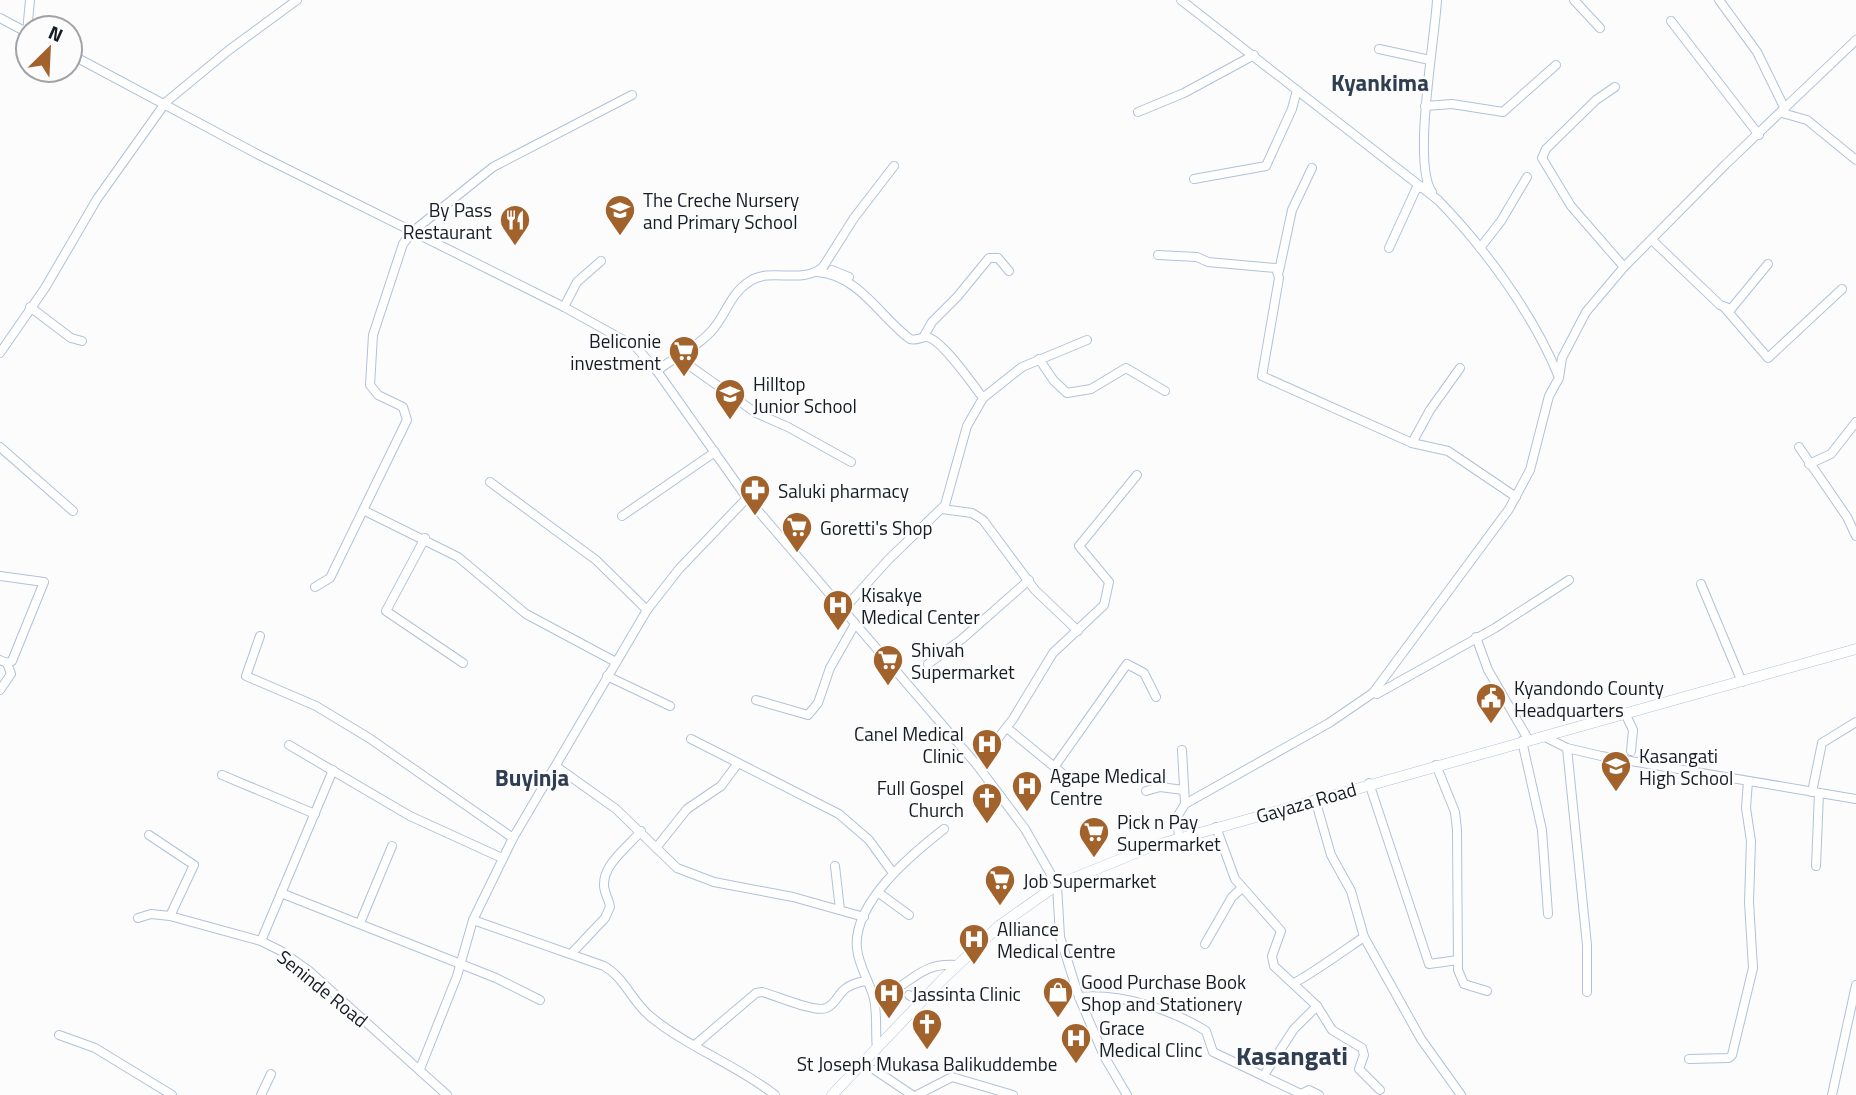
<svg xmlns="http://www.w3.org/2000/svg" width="1856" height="1095" viewBox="0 0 1856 1095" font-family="'Titillium Web',sans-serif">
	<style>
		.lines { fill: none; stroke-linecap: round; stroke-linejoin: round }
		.minor-casing { stroke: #b0c2d9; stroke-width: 10 }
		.major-casing { stroke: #b0c2d9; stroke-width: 11 }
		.minor { stroke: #fff; stroke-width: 8 }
		.major { stroke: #fff; stroke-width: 10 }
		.labels { text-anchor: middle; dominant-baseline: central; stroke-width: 5; stroke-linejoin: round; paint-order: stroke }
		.poi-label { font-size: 19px; fill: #151c24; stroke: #fcfcfc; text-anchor: start }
		.street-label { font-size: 19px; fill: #151c24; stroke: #fcfcfc }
		.quarter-label { font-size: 23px; font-weight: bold; fill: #303e51; stroke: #fcfcfc }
		.district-label { font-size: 26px; font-weight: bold; fill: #303e51; stroke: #fcfcfc }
	</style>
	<rect width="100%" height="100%" fill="#fcfcfc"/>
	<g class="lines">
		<g class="minor-casing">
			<g id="minor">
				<path d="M1181,0L1438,200C1484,247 1533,314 1558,375"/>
				<path d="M1574,0L1600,28"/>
				<path d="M1719,0L1757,52L1785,109"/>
				<path d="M0,18L28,33"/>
				<path d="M1671,21L1759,135"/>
				<path d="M27,32L30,0"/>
				<path d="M1379,49L1430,60"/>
				<path d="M70,54L259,155L564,307L636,347L657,371L747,498L977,765L1025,829L1057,885L1060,937L1079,997L1104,1056L1127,1095"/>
				<path d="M1615,87L1596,100L1546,149L1542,158L1571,206L1624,267"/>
				<path d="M1425,106L1452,104L1503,112L1556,65"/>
				<path d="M1138,112L1184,93L1254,55"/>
				<path d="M1782,113L1807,120L1856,160"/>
				<path d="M1194,179L1266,166L1292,109L1297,90"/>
				<path d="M1432,192C1412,164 1435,39 1437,0"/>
				<path d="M1652,240L1720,305L1731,309L1768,264"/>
				<path d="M1389,248L1416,189L1425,186"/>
				<path d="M1480,248L1501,221L1527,177"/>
				<path d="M1158,255L1197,257L1208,262L1276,268L1279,278L1262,376L1412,443L1448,451L1516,497"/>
				<path d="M832,270L849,277"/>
				<path d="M1279,271L1292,210L1312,168"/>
				<path d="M817,272C859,275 880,317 910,339C917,341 921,337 926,337C940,337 974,386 983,398"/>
				<path d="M30,307L71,338L82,341"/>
				<path d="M564,307L577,282L601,261"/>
				<path d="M1724,307L1768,358L1842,289"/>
				<path d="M924,336L932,322L957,297L989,258H998L1009,271"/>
				<path d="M0,353L45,288L97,199L166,102L229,50L297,0"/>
				<path d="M676,356L756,413L788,427L851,462"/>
				<path d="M1039,359L1054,381L1067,393L1091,389L1126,368L1165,391"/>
				<path d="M657,371C674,357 701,345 714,328C727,312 731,293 750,281C772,267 801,285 823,267L854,218L894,166"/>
				<path d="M1412,443L1430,410L1460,368"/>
				<path d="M0,447L73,511"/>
				<path d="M1799,447L1847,517L1856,536"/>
				<path d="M1809,464L1831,454L1856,422"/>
				<path d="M490,482L596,560L647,610"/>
				<path d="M942,509L972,513L983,520L1035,590L1078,631"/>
				<path d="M365,511L458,557L526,614L614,661"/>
				<path d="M622,516L715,452"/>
				<path d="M425,538L386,611L463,663"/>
				<path d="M0,576L44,582L12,661L7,663L0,660"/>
				<path d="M1701,584L1742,682"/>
				<path d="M315,587L330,578L407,420L403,407L378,395L370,385L373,335L403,244L412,232L493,167L632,95"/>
				<path d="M843,610L888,560L945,505L967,426L983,398L1022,367L1087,340"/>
				<path d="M260,636L246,676L316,706L369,738L513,838"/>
				<path d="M1476,637L1488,670L1528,739"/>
				<path d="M928,664L962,639L1029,580"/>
				<path d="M607,676L670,706"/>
				<path d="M0,690L11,674L7,663"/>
				<path d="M1377,694L1495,628L1569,580"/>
				<path d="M756,700L808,715L818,703L830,668L855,624"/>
				<path d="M1625,713L1633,730L1631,751"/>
				<path d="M1007,728L1063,774"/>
				<path d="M1543,736L1567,748L1601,756L1856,799"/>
				<path d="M691,739L839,814L869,840L893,873"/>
				<path d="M1522,741L1542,830L1548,914"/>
				<path d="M289,745L410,816L502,858"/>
				<path d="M1567,748L1587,945V992"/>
				<path d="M1182,750L1185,804"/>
				<path d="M977,765L1013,719L1053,653L1104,605L1109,582L1079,546L1137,475"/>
				<path d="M1436,765L1455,812L1457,830L1458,970L1464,984L1487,991"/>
				<path d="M1055,766L1127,664L1144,673L1156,697"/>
				<path d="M557,767L616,809L677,868L714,882L793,897L864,917"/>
				<path d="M222,775L315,814"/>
				<path d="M1369,783L1429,964L1458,960"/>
				<path d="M1146,791L1160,787L1184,790"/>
				<path d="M1812,792L1822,743L1856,722"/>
				<path d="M1315,799L1331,855L1351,891L1364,937L1421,1039L1461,1095"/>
				<path d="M1216,827L1235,879L1281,931L1272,956L1274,966L1317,1006L1332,1030L1362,1048L1364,1055L1359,1069L1380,1090"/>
				<path d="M149,835L194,865L170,916"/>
				<path d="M1179,838L1177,817L1185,804L1329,723L1373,693L1509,509L1530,470L1549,396L1559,378L1562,358L1586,312L1624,267L1726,164L1856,40"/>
				<path d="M656,848L687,809L721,786L738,763"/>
				<path d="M835,866L840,910"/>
				<path d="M1816,866L1819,793"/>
				<path d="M281,893L496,978L540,1000"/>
				<path d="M879,893L909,915"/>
				<path d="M138,918L151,914L170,916L261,941L281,951L308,970L447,1095"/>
				<path d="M473,920L604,966C625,978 632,1002 651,1017C689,1048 737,1065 775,1095"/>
				<path d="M360,923L392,846"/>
				<path d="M261,941L333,770"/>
				<path d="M1205,944L1232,897L1242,888"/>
				<path d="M571,954L605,918L610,907C609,899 604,893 604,885C603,864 629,846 641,831"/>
				<path d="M1293,983C1300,982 1352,945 1364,937"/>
				<path d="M909,995L915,999"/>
				<path d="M874,996C911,990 915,962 956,965"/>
				<path d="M1079,997C1120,993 1171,1009 1206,1031L1213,1052L1301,1094L1309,1090L1319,1095"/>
				<path d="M59,1035L95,1048L172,1095"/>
				<path d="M696,1044L756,993L762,992C775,995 815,1013 826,1008C842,1001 834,987 865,981"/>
				<path d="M877,1049C875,1033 878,1010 873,995C868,979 859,966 857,949C852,903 912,854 944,829"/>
				<path d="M1689,1059L1729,1058L1732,1055L1753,968L1749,902L1751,841L1746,808L1748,781"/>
				<path d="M420,1069L457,976L473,920L513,838L647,610L679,569L747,498"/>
				<path d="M875,1070L912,1095"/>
				<path d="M1264,1075L1294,1029L1317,1006"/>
				<path d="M261,1095L271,1074"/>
				<path d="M917,1095L952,1077L1013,1095"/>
				<path d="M1832,1095L1856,985"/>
			</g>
		</g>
		<g class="major-casing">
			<path id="major" d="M832,1095L941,981L1000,925L1057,885L1153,846L1856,649"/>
		</g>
		<use href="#minor" class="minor"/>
		<use href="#major" class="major"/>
	</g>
	<defs>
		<g id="school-pin" transform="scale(1.575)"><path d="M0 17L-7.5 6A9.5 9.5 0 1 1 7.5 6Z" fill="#a2622c" stroke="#fcfcfc"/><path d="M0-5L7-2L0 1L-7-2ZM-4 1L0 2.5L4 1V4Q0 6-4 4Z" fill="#fff"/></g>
		<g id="restaurant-pin" transform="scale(1.575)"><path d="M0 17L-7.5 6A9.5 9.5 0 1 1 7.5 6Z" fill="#a2622c" stroke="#fcfcfc"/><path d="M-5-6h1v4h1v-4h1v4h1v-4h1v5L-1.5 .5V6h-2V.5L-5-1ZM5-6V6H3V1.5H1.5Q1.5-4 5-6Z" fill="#fff"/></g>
		<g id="supermarket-pin" transform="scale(1.575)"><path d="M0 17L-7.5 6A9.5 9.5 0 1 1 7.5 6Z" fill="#a2622c" stroke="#fcfcfc"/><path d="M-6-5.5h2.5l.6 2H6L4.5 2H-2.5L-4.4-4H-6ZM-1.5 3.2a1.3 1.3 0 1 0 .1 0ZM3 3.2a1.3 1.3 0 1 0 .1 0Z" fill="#fff"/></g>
		<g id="pharmacy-pin" transform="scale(1.575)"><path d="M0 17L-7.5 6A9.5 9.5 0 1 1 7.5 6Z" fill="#a2622c" stroke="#fcfcfc"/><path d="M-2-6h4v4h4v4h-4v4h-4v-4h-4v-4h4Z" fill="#fff"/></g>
		<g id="hospital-pin" transform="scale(1.575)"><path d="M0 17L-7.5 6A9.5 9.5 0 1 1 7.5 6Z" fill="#a2622c" stroke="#fcfcfc"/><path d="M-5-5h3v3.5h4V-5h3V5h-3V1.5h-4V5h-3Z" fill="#fff"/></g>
		<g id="civic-pin" transform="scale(1.575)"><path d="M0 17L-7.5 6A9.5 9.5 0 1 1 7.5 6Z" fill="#a2622c" stroke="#fcfcfc"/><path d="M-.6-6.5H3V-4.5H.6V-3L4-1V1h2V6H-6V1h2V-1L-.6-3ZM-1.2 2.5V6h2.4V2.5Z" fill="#fff"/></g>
		<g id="church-pin" transform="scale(1.575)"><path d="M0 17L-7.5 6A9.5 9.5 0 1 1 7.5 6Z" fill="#a2622c" stroke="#fcfcfc"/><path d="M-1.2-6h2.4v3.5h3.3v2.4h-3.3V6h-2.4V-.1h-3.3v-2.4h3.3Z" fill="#fff"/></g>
		<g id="shop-pin" transform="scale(1.575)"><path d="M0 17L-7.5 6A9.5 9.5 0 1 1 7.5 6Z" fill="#a2622c" stroke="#fcfcfc"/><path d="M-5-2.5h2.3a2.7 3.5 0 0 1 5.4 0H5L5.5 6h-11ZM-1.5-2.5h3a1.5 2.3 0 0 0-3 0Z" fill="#fff"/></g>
	</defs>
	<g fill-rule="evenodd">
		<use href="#school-pin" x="620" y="210"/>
		<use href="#restaurant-pin" x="515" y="220"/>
		<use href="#supermarket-pin" x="684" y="351"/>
		<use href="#school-pin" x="730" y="394"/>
		<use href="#pharmacy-pin" x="755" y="490"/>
		<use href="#supermarket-pin" x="797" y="527"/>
		<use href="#hospital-pin" x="838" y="605"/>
		<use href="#supermarket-pin" x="888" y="660"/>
		<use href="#civic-pin" x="1491" y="698"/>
		<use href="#hospital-pin" x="987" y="744"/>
		<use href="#school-pin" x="1616" y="766"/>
		<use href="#hospital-pin" x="1027" y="786"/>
		<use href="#church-pin" x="987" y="798"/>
		<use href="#supermarket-pin" x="1094" y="832"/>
		<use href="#supermarket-pin" x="1000" y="880"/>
		<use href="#hospital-pin" x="974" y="939"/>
		<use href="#shop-pin" x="1058" y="992"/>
		<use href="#hospital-pin" x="889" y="993"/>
		<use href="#church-pin" x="927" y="1024"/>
		<use href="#hospital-pin" x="1076" y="1038"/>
	</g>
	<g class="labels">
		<g class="poi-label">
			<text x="643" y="199">The Creche Nursery<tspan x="643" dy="22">and Primary School</tspan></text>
			<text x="492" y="209" text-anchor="end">By Pass<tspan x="492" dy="22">Restaurant</tspan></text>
			<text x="661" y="340" text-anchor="end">Beliconie<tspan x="661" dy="22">investment</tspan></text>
			<text x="753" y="383">Hilltop<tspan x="753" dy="22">Junior School</tspan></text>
			<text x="778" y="490">Saluki pharmacy</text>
			<text x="820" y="527">Goretti's Shop</text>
			<text x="861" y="594">Kisakye<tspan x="861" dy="22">Medical Center</tspan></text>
			<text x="911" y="649">Shivah<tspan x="911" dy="22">Supermarket</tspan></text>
			<text x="1514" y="687">Kyandondo County<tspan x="1514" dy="22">Headquarters</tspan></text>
			<text x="964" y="733" text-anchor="end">Canel Medical<tspan x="964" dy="22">Clinic</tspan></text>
			<text x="1639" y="755">Kasangati<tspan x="1639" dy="22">High School</tspan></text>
			<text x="1050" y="775">Agape Medical<tspan x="1050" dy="22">Centre</tspan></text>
			<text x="964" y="787" text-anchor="end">Full Gospel<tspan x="964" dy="22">Church</tspan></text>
			<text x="1117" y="821">Pick n Pay<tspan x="1117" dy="22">Supermarket</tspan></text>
			<text x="1023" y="880">Job Supermarket</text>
			<text x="997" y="928">Alliance<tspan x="997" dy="22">Medical Centre</tspan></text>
			<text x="1081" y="981">Good Purchase Book<tspan x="1081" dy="22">Shop and Stationery</tspan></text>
			<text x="912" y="993">Jassinta Clinic</text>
			<text x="1099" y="1027">Grace<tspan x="1099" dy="22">Medical Clinc</tspan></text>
			<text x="927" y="1063" text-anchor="middle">St Joseph Mukasa Balikuddembe</text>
		</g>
		<g class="street-label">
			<text transform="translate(1306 802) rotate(-16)">Gayaza Road</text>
			<text transform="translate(323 988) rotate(39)">Seninde Road</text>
		</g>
		<g class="quarter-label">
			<text x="1380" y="82">Kyankima</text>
			<text x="532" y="777">Buyinja</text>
		</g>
		<g class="district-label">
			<text x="1292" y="1055">Kasangati</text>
		</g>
	</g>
	<g transform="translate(49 49) rotate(24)"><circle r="33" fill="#fcfcfc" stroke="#a0a2a6" stroke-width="2"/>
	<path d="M0-5L12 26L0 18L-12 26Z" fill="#a2622c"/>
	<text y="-10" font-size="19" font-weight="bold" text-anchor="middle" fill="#151c24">N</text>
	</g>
</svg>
